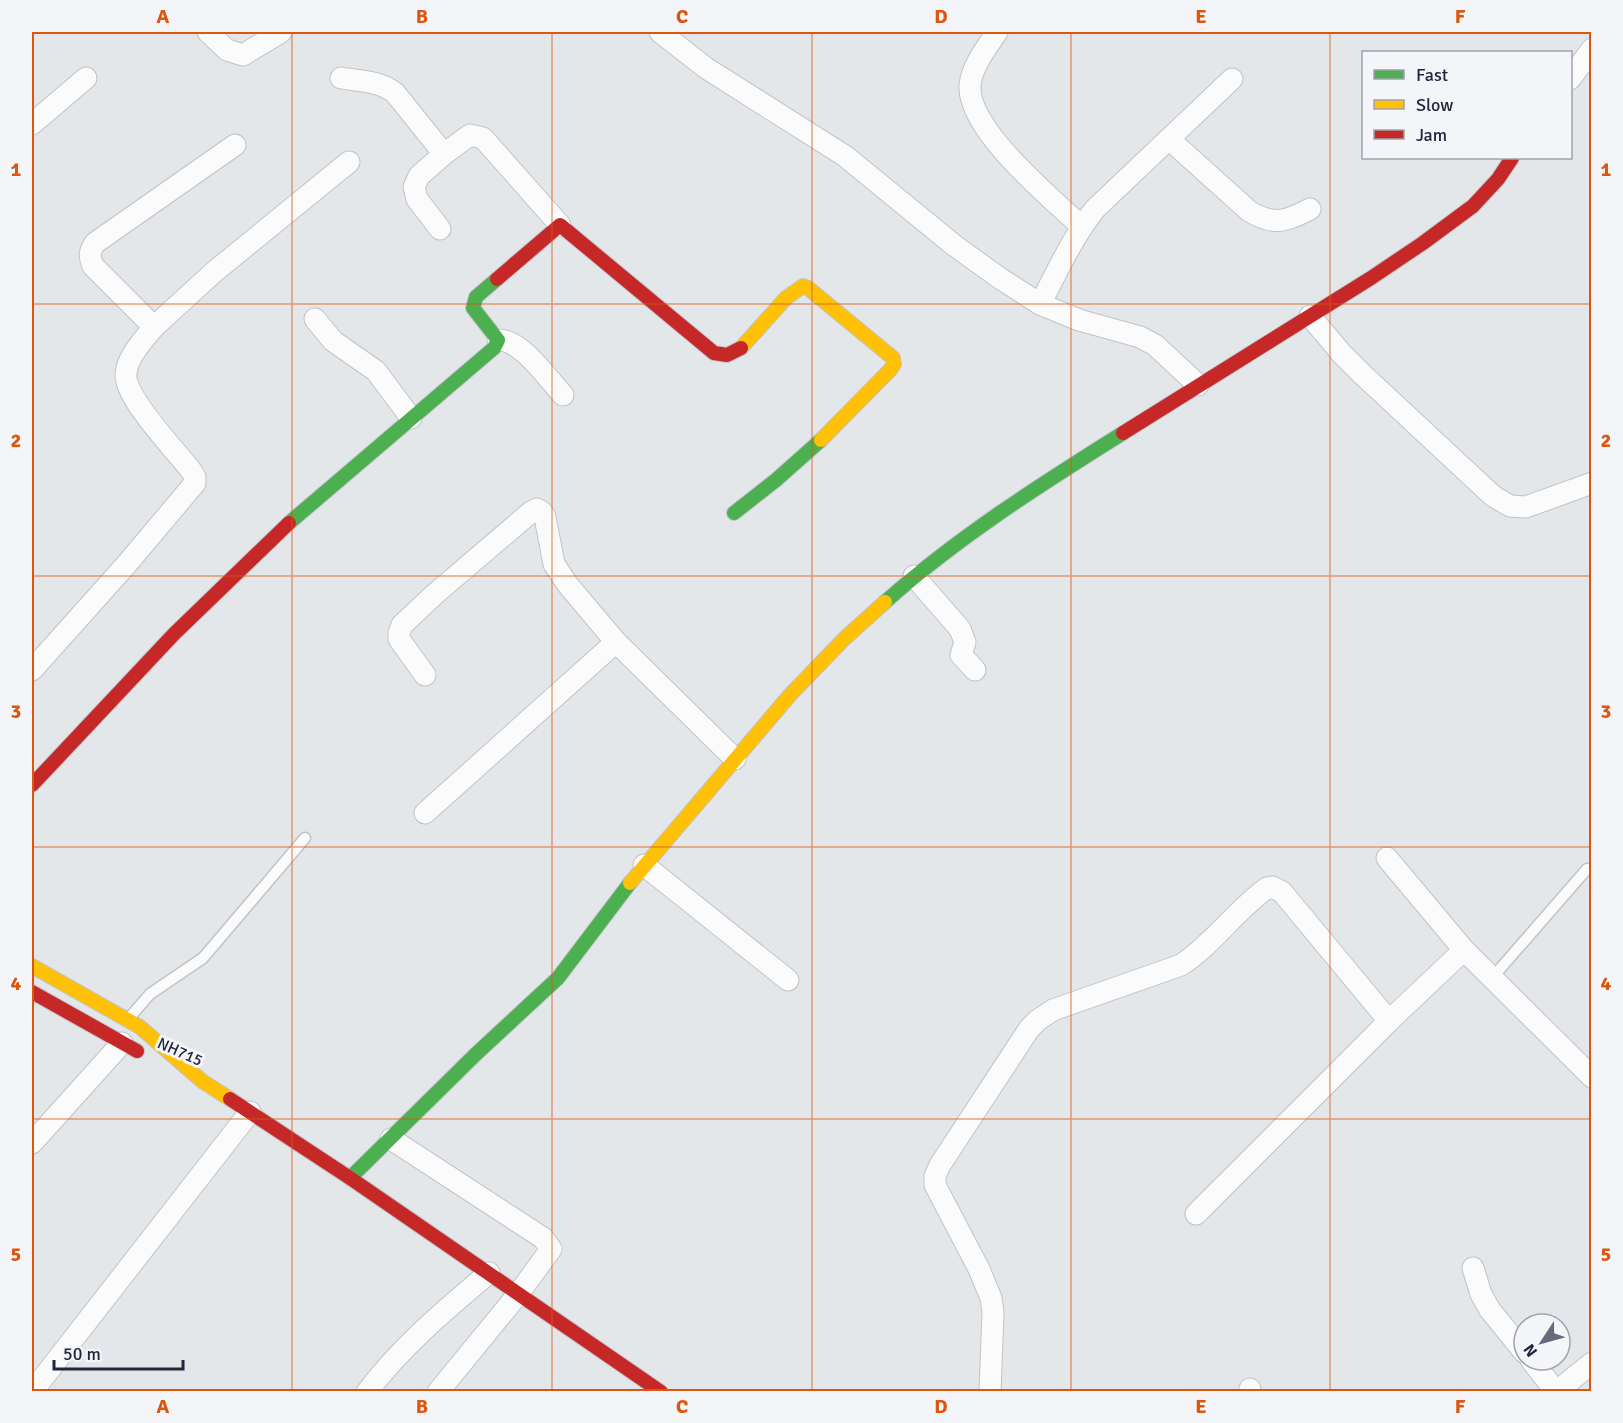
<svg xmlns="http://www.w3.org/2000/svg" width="1623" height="1423" viewBox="0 0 1623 1423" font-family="Signika,sans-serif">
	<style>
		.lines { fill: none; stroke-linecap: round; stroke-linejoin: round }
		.lane-casing { stroke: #c1c3c7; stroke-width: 13 }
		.street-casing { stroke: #c1c3c7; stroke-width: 23 }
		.fast-casing { stroke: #c2c5c9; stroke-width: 16 }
		.slow-casing { stroke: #c2c5c9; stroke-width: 16 }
		.jam-casing { stroke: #c2c5c9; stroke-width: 16 }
		.lane { stroke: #fbfbfc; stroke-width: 10 }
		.street { stroke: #fbfbfc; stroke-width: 21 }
		.fast { stroke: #4caf50; stroke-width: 14 }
		.slow { stroke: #ffc107; stroke-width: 14 }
		.jam { stroke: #c62828; stroke-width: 14 }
		.grid { fill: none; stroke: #de560e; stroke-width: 1.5; stroke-opacity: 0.55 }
		.labels { text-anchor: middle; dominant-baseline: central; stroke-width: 6; stroke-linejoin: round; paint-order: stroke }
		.street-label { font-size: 16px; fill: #22273d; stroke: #f3f5f9 }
		.neatline { fill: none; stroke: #de560e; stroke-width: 2 }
		.grid-label { font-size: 20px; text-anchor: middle; font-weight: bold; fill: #de560e }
	</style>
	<rect width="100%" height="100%" fill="#e4e7ea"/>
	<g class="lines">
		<g class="lane-casing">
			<g id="lane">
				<path d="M1492,978L1587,869"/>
				<path d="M129,1018L150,994L203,958L305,838"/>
			</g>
		</g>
		<g class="street-casing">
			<g id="street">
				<path d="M208,32L227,50L243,55L281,32"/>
				<path d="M660,32L706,68L845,156L955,246L1001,279L1040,304L1079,320L1140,337L1155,345L1198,385"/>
				<path d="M997,32C987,47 972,66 970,85C967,129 1050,197 1081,226"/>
				<path d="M341,78C360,81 380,81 395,93L444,154L470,135L483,138L560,225"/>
				<path d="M1570,79L1592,49"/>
				<path d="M32,124L86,78"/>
				<path d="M1169,139L1249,211C1274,226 1285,222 1310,209"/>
				<path d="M440,229L417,199L414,187L419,176L444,154"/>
				<path d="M1040,304C1057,272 1072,238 1095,209L1232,79"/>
				<path d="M1310,316L1342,354L1362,374L1493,496L1510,506L1526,507L1592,483"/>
				<path d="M315,319L333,341L376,371L411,418"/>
				<path d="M154,327L214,272L349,162"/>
				<path d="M498,340C521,339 548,379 563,395"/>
				<path d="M914,576L960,629L965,642L961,655L975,670"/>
				<path d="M32,670L126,565L195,483V477L190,469C175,450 124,397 126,374C127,357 144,339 154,327L93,266C89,256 89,252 95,243L235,145"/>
				<path d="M425,675L399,639V633L402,625L435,594L531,512L537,509L542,512L545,517L554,564L568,585L616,642L735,759"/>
				<path d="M425,813L616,642"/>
				<path d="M1387,858L1464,950"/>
				<path d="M644,865L788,980"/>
				<path d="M391,1139L543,1238L551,1249L519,1293L438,1392"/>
				<path d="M32,1143L122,1043"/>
				<path d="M1196,1214L1389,1021"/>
				<path d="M1473,1268L1481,1294L1490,1310L1524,1352"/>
				<path d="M1531,1360L1556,1392L1592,1363"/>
				<path d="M32,1392L250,1112"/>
				<path d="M367,1392C402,1346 445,1310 489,1273"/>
				<path d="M990,1392L993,1312L991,1298L979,1269L935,1185V1176L940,1165L1029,1029L1038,1020L1053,1010L1181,965C1213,944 1235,911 1267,888L1272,887L1282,892L1389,1021L1464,950L1592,1077"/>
				<path d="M1249,1392L1250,1389"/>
			</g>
		</g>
		<g class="fast-casing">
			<g id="fast">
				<path d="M734,513L776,480L821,440"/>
				<path d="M289,523L494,348L498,340L473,308L476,297L497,279"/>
				<path d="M885,602C958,537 1040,485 1123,433"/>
				<path d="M350,1178L476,1054L558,978L630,883"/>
			</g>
		</g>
		<g class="slow-casing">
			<g id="slow">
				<path d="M741,348L786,298L803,286L808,288L893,358L894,364L890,370L821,440"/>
				<path d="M630,883L790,695L844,639L885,602"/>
				<path d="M32,966L140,1027L202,1081L230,1099"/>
			</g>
		</g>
		<g class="jam-casing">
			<g id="jam">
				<path d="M497,279L560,225L714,353L727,355L741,348"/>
				<path d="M1123,433L1371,278L1423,243L1473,206L1498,179L1512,158"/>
				<path d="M32,785L174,634L289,523"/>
				<path d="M32,992L137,1051"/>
				<path d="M230,1099L350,1178L661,1392"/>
			</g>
		</g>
		<use href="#lane" class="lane"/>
		<use href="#street" class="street"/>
		<use href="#fast" class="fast"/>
		<use href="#slow" class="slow"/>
		<use href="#jam" class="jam"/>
	</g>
	<path class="grid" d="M292,32V1392M552,32V1392M812,32V1392M1071,32V1392M1330,32V1392M32,304H1592M32,576H1592M32,847H1592M32,1119H1592"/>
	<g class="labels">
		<g class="street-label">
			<text transform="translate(180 1052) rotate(24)">NH715</text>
		</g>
	</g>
	<rect width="1623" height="1423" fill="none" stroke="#f3f5f9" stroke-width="66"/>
	<rect x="1362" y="51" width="210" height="108" fill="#f3f5f9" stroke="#9fa3ae" stroke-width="1.5"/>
	<rect x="1374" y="70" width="30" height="9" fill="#4caf50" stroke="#9fa3ae" stroke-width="1.5"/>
	<text x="1416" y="81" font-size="18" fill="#22273d">Fast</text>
	<rect x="1374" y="100" width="30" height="9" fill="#ffc107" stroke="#9fa3ae" stroke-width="1.5"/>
	<text x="1416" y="111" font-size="18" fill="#22273d">Slow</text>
	<rect x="1374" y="130" width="30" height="9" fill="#c62828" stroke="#9fa3ae" stroke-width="1.5"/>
	<text x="1416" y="141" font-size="18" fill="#22273d">Jam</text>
	<g transform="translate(1542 1342) rotate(234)"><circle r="28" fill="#f3f5f9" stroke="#9fa3ae" stroke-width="1.5"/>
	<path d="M0-4.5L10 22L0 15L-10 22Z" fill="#666a7a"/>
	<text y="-9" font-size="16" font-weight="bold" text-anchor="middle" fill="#22273d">N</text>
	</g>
	<path d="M54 1360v9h129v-9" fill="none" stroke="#22273d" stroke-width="3"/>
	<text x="63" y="1360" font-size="18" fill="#22273d" stroke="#f3f5f9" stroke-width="4.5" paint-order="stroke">50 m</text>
	<rect x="33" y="33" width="1557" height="1357" class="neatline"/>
	<g class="grid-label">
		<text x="163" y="23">A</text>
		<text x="422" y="23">B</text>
		<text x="682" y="23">C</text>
		<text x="941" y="23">D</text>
		<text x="1201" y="23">E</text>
		<text x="1460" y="23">F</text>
		<text x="16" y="176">1</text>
		<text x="1606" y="176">1</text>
		<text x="16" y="447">2</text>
		<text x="1606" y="447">2</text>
		<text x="16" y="718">3</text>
		<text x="1606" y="718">3</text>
		<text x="16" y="990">4</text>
		<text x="1606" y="990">4</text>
		<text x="16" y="1261">5</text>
		<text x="1606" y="1261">5</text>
		<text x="163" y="1413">A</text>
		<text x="422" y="1413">B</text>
		<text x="682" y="1413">C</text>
		<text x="941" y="1413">D</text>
		<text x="1201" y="1413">E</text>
		<text x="1460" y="1413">F</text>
	</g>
</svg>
